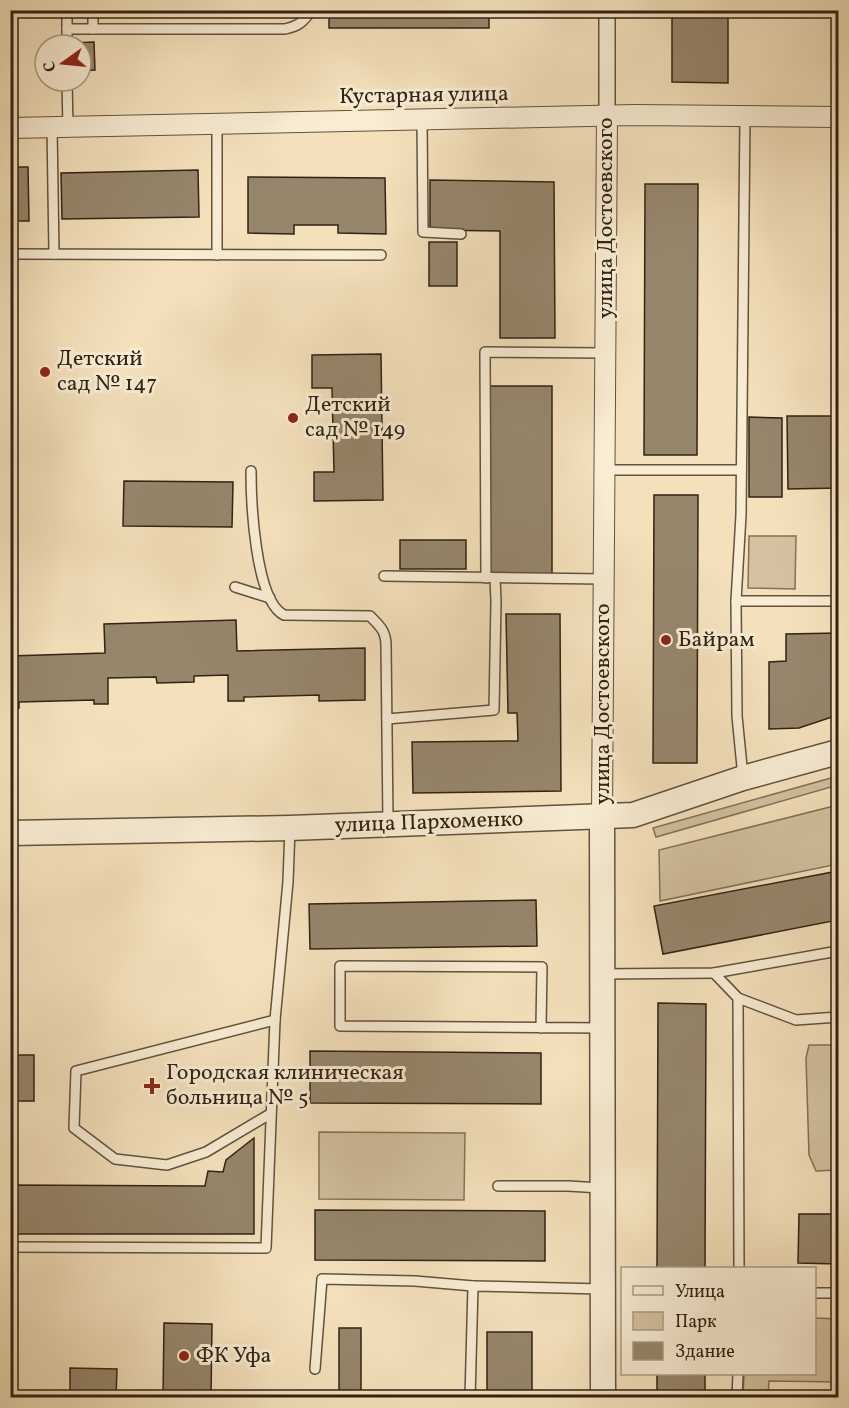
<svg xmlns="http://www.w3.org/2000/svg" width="849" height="1408" viewBox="0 0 849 1408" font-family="Vollkorn,serif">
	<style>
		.green { fill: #d3c1a0; stroke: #82725a; stroke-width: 1.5 }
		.building { fill: #96866c; stroke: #312315; stroke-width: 1.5 }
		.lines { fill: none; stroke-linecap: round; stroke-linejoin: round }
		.service-casing { stroke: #62523f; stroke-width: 12 }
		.pedestrian-casing { stroke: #62523f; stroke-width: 18 }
		.minor-casing { stroke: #62523f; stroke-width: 22 }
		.tertiary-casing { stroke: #62523f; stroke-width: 27 }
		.service { stroke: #f8ecd3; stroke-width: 9 }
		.pedestrian { stroke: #f8ecd3; stroke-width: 15 }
		.minor { stroke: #f8ecd3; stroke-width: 20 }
		.tertiary { stroke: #f8ecd3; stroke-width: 24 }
		.poi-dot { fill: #8f2418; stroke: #f8ecd3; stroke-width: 2 }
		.labels { text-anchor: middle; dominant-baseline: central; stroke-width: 6; stroke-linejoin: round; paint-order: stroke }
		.street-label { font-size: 22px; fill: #312315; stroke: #f8ecd3 }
		.poi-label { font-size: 22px; fill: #312315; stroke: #f8ecd3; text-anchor: start }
	</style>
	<rect width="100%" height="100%" fill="#f4e1bc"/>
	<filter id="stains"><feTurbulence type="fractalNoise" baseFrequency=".00333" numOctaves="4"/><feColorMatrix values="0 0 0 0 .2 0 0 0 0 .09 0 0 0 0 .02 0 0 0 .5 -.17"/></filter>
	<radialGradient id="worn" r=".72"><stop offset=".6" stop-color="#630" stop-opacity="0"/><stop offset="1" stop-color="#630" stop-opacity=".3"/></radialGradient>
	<g class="green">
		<path d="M749,536H796L795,589L748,588Z"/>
		<path d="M838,776V785L656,837L653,828Z"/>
		<path d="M838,805V864L660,901L659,850Z"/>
		<path d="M809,1045H838V1170L816,1171L809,1155L806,1058Z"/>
		<path d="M319,1132L465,1133L464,1200L319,1199Z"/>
		<path d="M815,1318L838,1319V1382L769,1381L768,1397H743L744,1374H814Z"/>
	</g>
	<g class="building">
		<rect x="329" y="10" width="160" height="18"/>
		<path d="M672,10H728V83L672,82Z"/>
		<path d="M94,42L95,70L81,71V45H70V43Z"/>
		<path d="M10,167H28L29,221H10Z"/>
		<path d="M198,170L199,217L62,219L61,173Z"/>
		<path d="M248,177L385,178L386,234L338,233V225H294V234L248,233Z"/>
		<path d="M430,180L554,182L555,338H500V231L430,230Z"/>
		<path d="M645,184H698L697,455H644Z"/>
		<rect x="429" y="242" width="28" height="44"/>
		<path d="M381,354L383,500L314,501V472H334L332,388H312V355Z"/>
		<path d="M487,386H552V577H488Z"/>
		<path d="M787,416H838V488L788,489Z"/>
		<path d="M749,417L782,418V497H749Z"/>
		<path d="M124,481L233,482L232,527L123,526Z"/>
		<path d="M654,495H698L697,763H653Z"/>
		<rect x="400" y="540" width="66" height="29"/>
		<path d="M506,614H560L561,791L413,793L412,742L518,741L517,713H508Z"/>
		<path d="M236,620L237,651L365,648V700L319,701V695L244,697V701H228V675L194,676V682L157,683L156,677L108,678V704H94V700L19,702V708H10V656L105,653L104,624Z"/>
		<path d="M838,633V715L799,728L769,729V662L786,661V634Z"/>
		<path d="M838,871V920L663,954L654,906Z"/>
		<path d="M536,900L537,946L310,949L309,904Z"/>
		<path d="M658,1003L706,1004L705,1268H657Z"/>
		<path d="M310,1051L541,1053V1104L310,1103Z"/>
		<rect x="10" y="1055" width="24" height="46"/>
		<path d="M254,1138V1234H10V1185L205,1186L208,1171L223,1172L226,1160Z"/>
		<path d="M315,1210L545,1211V1261L315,1260Z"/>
		<path d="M799,1214H838V1264L798,1263Z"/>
		<path d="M164,1323L212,1324L211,1398H163Z"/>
		<rect x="339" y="1328" width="22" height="70"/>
		<rect x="487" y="1332" width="45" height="66"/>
		<path d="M70,1368L117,1369L116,1398H70Z"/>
		<rect x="657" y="1374" width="48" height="24"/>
	</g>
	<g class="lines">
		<g class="service-casing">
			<g id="service">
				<path d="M67,10V45"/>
				<path d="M67,29H285C299,26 303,22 312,10"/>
				<path d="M93,29V10"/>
				<path d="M67,81L68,127"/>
				<path d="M422,120L423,232L461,234"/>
				<path d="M217,123V255"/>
				<path d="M52,127L54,254"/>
				<path d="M10,254L381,255"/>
				<path d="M604,470H741"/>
				<path d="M251,471C251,501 255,601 284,615L370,616C379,625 386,631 386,645L388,822"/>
				<path d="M384,576L604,579"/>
				<path d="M486,578L485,352L605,353"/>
				<path d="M235,587L270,598"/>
				<path d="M736,601H838"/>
				<path d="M387,719L494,710L496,601L495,578"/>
				<path d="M743,777L737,716L736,601L741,515L745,117"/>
				<path d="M714,973L738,998L739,1268"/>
				<path d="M602,974L714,973L838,951"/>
				<path d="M738,998L796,1020L838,1017"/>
				<path d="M541,1028L542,967L340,966V1026L602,1028"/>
				<path d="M270,1114L206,1152L167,1165L115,1159L74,1128L76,1071L275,1020"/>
				<path d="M498,1186H568L601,1188"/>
				<path d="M10,1247L266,1248L275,1020L288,882L290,828"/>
				<path d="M814,1293H838"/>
				<path d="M315,1369L322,1279L415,1281L473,1286"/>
				<path d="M470,1398L473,1286L602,1289"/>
				<path d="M737,1398L738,1374"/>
			</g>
		</g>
		<g class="pedestrian-casing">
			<path id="pedestrian" d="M607,10V116"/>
		</g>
		<g class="minor-casing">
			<g id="minor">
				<path d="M10,128L635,115L838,117"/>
				<path d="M602,816L607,116"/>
			</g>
		</g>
		<g class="tertiary-casing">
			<g id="tertiary">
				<path d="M602,816L603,1398"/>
				<path d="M10,833L290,828L633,815L743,778L838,752"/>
			</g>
		</g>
		<use href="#service" class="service"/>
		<use href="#pedestrian" class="pedestrian"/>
		<use href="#minor" class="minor"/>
		<use href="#tertiary" class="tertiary"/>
	</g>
	<g class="poi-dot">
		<circle cx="45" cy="372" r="6"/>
		<circle cx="293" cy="418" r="6"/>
		<circle cx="666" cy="640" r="6"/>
		<path d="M149 1077h6v6h6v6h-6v6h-6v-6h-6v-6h6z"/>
		<circle cx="184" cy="1356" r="6"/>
	</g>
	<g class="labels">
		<g class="street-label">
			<text transform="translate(424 96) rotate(-1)">Кустарная улица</text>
			<text transform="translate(606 218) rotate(-90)">улица Достоевского</text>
			<text transform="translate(603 704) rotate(-90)">улица Достоевского</text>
			<text transform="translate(429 823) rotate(-2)">улица Пархоменко</text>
		</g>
		<g class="poi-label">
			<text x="57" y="359">Детский<tspan x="57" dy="25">сад № 147</tspan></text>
			<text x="305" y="405">Детский<tspan x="305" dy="25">сад № 149</tspan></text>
			<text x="678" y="640">Байрам</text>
			<text x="166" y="1073">Городская клиническая<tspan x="166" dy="25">больница № 5</tspan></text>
			<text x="196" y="1356">ФК Уфа</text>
		</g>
	</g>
	<rect width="849" height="1408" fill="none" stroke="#f4e1bc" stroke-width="36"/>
	<rect x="12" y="12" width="825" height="1384" fill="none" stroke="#312315" stroke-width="3"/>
	<rect x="18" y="18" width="813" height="1372" fill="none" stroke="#312315" stroke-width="1.5"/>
	<rect x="621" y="1267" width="195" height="108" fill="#f8ecd3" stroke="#a89c87" stroke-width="1.5"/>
	<rect x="633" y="1286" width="30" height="9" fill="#f8ecd3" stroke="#a89c87" stroke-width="1.5"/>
	<text x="675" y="1297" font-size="18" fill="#312315">Улица</text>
	<rect x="633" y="1312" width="30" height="18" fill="#d3c1a0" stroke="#a89c87" stroke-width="1.5"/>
	<text x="675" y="1327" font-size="18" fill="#312315">Парк</text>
	<rect x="633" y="1342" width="30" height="18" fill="#96866c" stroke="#a89c87" stroke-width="1.5"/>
	<text x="675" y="1357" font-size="18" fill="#312315">Здание</text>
	<g transform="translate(63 63) rotate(255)"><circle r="28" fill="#f8ecd3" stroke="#a89c87" stroke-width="1.5"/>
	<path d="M0-4.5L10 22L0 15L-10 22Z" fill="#8f2418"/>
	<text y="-9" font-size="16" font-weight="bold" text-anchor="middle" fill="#312315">С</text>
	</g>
	<rect width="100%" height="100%" filter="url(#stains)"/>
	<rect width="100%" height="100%" fill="url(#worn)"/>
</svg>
